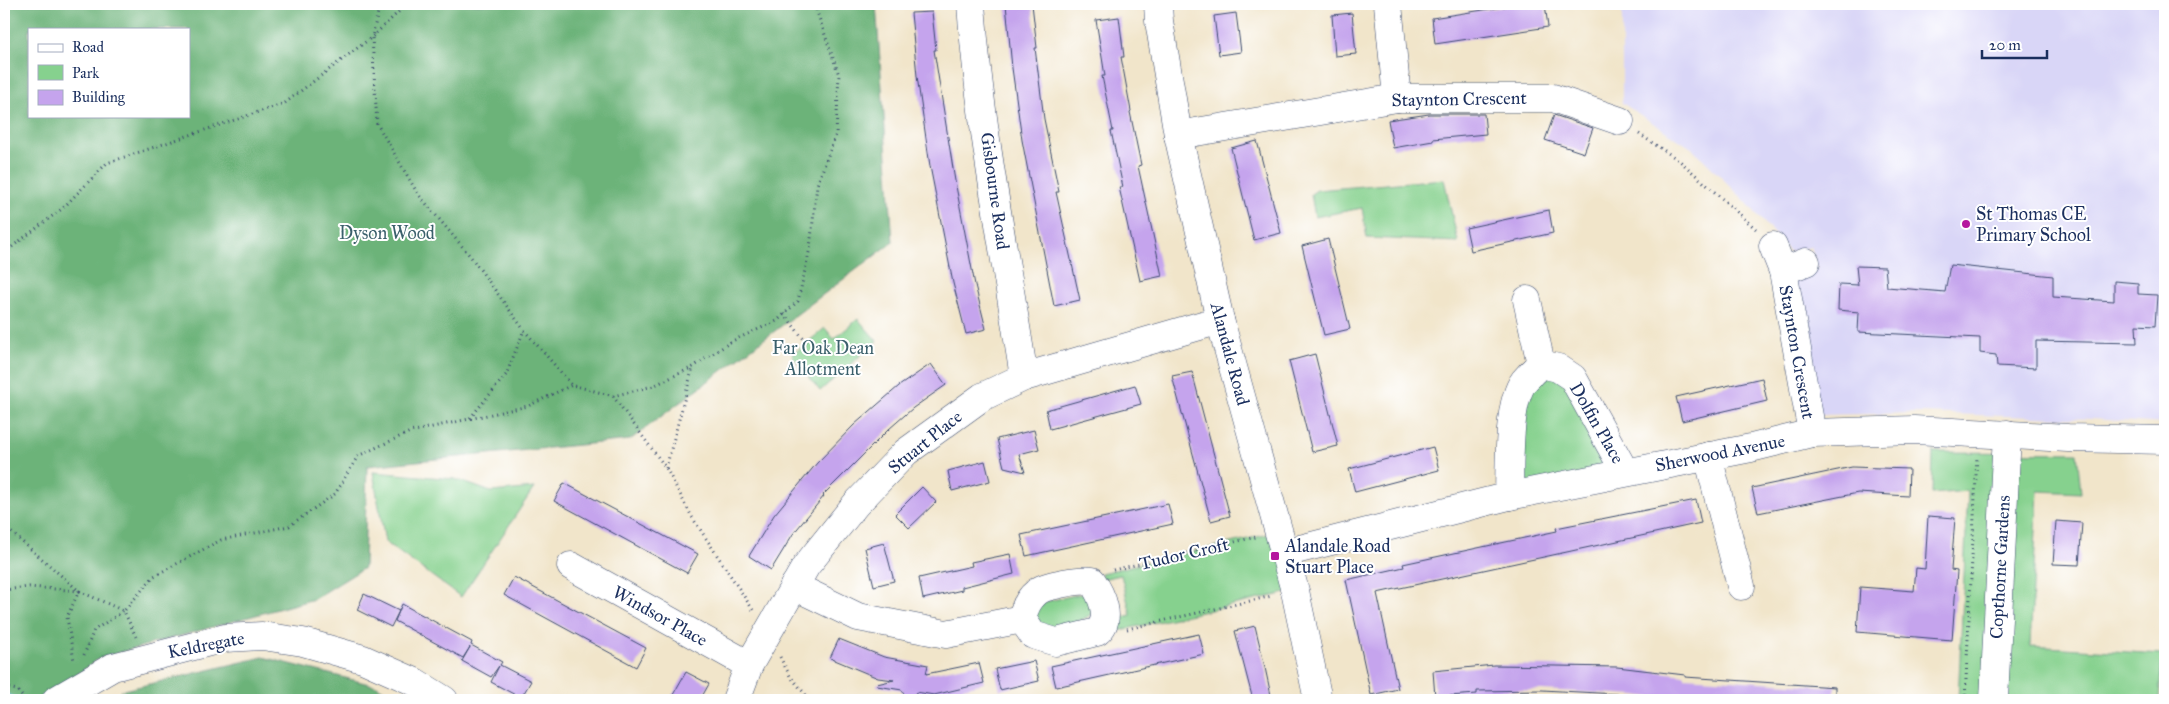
<svg xmlns="http://www.w3.org/2000/svg" width="2169" height="704" viewBox="0 0 2169 704" font-family="'IM FELL Great Primer',serif">
	<style>
		.built { fill: #d9d6f7 }
		.green { fill: #86d18e; stroke: #508076 }
		.forest { fill: #6cb379; stroke: #44716c; fill-rule: evenodd }
		.lines { fill: none; stroke-linecap: round; stroke-linejoin: round }
		.stream { stroke: #76bded; stroke-width: 6 }
		.building { fill: #c5a4ed }
		.minor-casing { stroke: #3b4a6e; stroke-width: 29 }
		.path { stroke: #3b4a6e; stroke-width: 3; stroke-dasharray: 1 4; stroke-linecap: butt }
		.minor { stroke: #fff; stroke-width: 28 }
		.poi-dot { fill: #b5179e; stroke: #fff; stroke-width: 2 }
		.labels { text-anchor: middle; dominant-baseline: central; stroke-width: 4; stroke-linejoin: round; paint-order: stroke }
		.street-label { font-size: 18px; fill: #1b2f5e; stroke: #fff }
		.poi-label { font-size: 18px; fill: #1b2f5e; stroke: #fff; text-anchor: start }
		.park-label { font-size: 18px; fill: #3b606c; stroke: #fff }
	</style>
	<rect width="100%" height="100%" fill="#fff"/>
	<filter id="ink" filterUnits="userSpaceOnUse"><feTurbulence type="fractalNoise" baseFrequency=".02" numOctaves="2"/><feDisplacementMap in="SourceGraphic" scale="10" xChannelSelector="R" yChannelSelector="G"/><feConvolveMatrix kernelMatrix="1 2 1 2 8 2 1 2 1" color-interpolation-filters="sRGB"/></filter>
	<filter id="wash" filterUnits="userSpaceOnUse"><feTurbulence type="fractalNoise" baseFrequency=".0096" numOctaves="4" result="noise"/><feDisplacementMap in="SourceGraphic" scale="20" xChannelSelector="R" yChannelSelector="G"/><feGaussianBlur stdDeviation="1.12" result="paint"/><feColorMatrix in="noise" values="0 0 0 0 0 0 0 0 0 0 0 0 0 0 0 0 0 1.4 0 .05"/><feComposite in="paint" operator="in"/></filter>
	<g filter="url(#wash)">
		<rect width="100%" height="100%" fill="#f1e5ca"/>
		<path class="built" d="M1622,4H2165V424L2092,419L1922,413L1816,415L1792,278L1818,269L1811,247L1790,252L1746,202L1693,149L1622,103Z"/>
		<g class="green">
			<path d="M1444,179L1458,242L1367,238L1362,208L1315,217L1311,194L1317,190Z"/>
			<path d="M858,319L877,341L820,391L792,355L825,328L834,339Z"/>
			<path d="M1558,368L1625,472L1509,496L1517,396Z"/>
			<path d="M1933,452L2077,453L2081,493L2038,491L2030,646L2162,654L2159,700H1958L1968,491L1932,494Z"/>
			<path d="M373,472L455,479L491,492L534,488L461,597L385,542Z"/>
			<path d="M1278,532L1295,591L1117,631L1114,619L1131,615L1121,575L1102,579L1101,573Z"/>
			<path d="M1080,594L1088,596L1093,613C1080,623 1059,629 1042,627L1035,618L1037,608L1044,602Z"/>
		</g>
		<g class="forest">
			<path d="M4,4H876L893,242L630,440L367,466L364,568L314,599L100,658L43,700H4ZM29,29H189V116H29Z"/>
			<path d="M263,657L377,686L400,700H113L120,691Z"/>
		</g>
		<g class="lines">
			<path class="stream" d="M4,696L15,700"/>
		</g>
		<g id="blocks">
			<g class="building">
				<path d="M1006,4H1032L1037,48H1035L1044,119L1059,192H1056L1080,300L1054,306L1022,140L1012,68Z"/>
				<path d="M1522,4H1545L1548,27L1435,44L1432,18Z"/>
				<path d="M932,12L936,50H934L955,181L975,285L986,329L966,334L953,283L930,166L917,76L911,13Z"/>
				<path d="M1236,13L1241,52L1219,55L1214,16Z"/>
				<path d="M1352,13L1356,54L1335,56L1332,15Z"/>
				<path d="M1119,17L1124,57H1121L1131,111L1130,112L1141,165L1138,166L1162,276L1140,281L1119,187H1123L1111,131H1113L1102,76H1105L1096,20Z"/>
				<path d="M1429,114H1484L1486,134L1433,139V141L1393,148L1388,120Z"/>
				<path d="M1554,115L1593,128L1584,153L1545,140Z"/>
				<path d="M1257,141L1281,233L1254,240L1231,148Z"/>
				<path d="M1549,210L1553,233L1471,251L1466,228Z"/>
				<path d="M1328,239L1350,329L1324,335L1302,246Z"/>
				<path d="M1950,265L2053,276V297L2114,301V281L2138,283V294L2157,295L2155,326L2136,325L2137,343L2036,341V368L1997,366L1996,355L1980,353V338L1858,332L1859,312L1838,310L1839,284L1858,285L1856,266L1885,267L1887,287L1945,292Z"/>
				<path d="M1315,354L1338,446L1312,452L1289,361Z"/>
				<path d="M931,364L946,385L913,408L889,429L823,495L824,496L793,534L771,570L749,556L774,515L817,463L854,425L899,386Z"/>
				<path d="M1192,372L1230,516L1211,521L1172,376Z"/>
				<path d="M1762,378L1767,401L1682,421L1676,397Z"/>
				<path d="M1135,385L1141,404L1050,429L1046,410Z"/>
				<path d="M1034,430L1039,449L1019,454L1025,472L1004,467L997,439Z"/>
				<path d="M1433,447L1439,470L1355,492L1349,469Z"/>
				<path d="M985,461L990,481L952,491L948,471Z"/>
				<path d="M1852,467L1909,469L1908,496L1858,493L1758,513L1752,488Z"/>
				<path d="M564,483L698,554L687,573L554,501Z"/>
				<path d="M922,487L936,502L909,528L895,514Z"/>
				<path d="M1696,500L1701,523L1377,593L1398,689L1371,695L1346,580L1404,567L1403,564L1557,531L1556,528Z"/>
				<path d="M1168,504L1173,524L1026,556L1021,535Z"/>
				<path d="M1928,516L1955,518L1951,570L1957,571L1952,640L1857,632L1860,587L1914,591L1916,568L1925,569Z"/>
				<path d="M2056,521L2082,523L2079,565L2053,564Z"/>
				<path d="M884,543L894,581L874,586L865,548Z"/>
				<path d="M1010,554L1014,574L962,587V590L923,599L919,578L972,566L971,562Z"/>
				<path d="M514,577L646,648L636,667L504,595Z"/>
				<path d="M364,594L399,611L391,627L357,610Z"/>
				<path d="M402,604L472,642L471,645L502,662L500,665L531,681L521,698L491,682L499,666L491,677L462,661L470,647L463,658L395,621Z"/>
				<path d="M1255,626L1264,663L1272,700H1253L1235,631Z"/>
				<path d="M1199,634L1204,654L1056,687L1051,666Z"/>
				<path d="M839,639L884,657L928,665L926,674L979,663L984,683L934,695L916,692L911,700H907L902,690L877,686V684L894,680L878,678L830,658Z"/>
				<path d="M1034,661L1039,681L1000,690L995,669Z"/>
				<path d="M1494,665L1617,667L1685,675V677L1835,687V700H1669L1635,695L1542,690L1477,691V694L1435,697L1433,671Z"/>
				<path d="M686,672L709,684L700,700H670Z"/>
			</g>
		</g>
	</g>
	<g filter="url(#ink)">
		<use href="#blocks" fill-opacity="0" stroke="#3b4a6e" stroke-width="1"/>
		<g class="lines">
			<g class="minor-casing">
				<g id="minor">
					<path d="M971,4C980,129 1005,254 1024,377"/>
					<path d="M1158,4L1159,21L1178,135L1220,320L1295,591L1318,700"/>
					<path d="M1388,4L1397,98"/>
					<path d="M1178,135L1397,98H1553L1620,121"/>
					<path d="M1773,246L1783,271L1812,433"/>
					<path d="M1783,271L1806,262"/>
					<path d="M1527,300L1541,364"/>
					<path d="M1708,456L1741,586"/>
					<path d="M1509,496C1510,466 1507,404 1524,381C1529,375 1535,369 1541,364L1558,368L1573,378L1625,472"/>
					<path d="M1284,553L1509,496L1751,448L1812,433L1914,430L2068,438L2165,440"/>
					<path d="M571,566L749,665"/>
					<path d="M794,586L858,617L946,634L1022,619C1024,609 1028,599 1037,592C1044,585 1082,579 1092,581C1101,594 1113,619 1097,632L1056,642L1033,635L1022,619"/>
					<path d="M56,700L113,667L225,638L262,636L303,642L363,659L415,682L444,700"/>
					<path d="M736,700L749,665L806,566L856,504L906,452L982,397L1024,377L1220,320"/>
					<path d="M1994,700L2007,434"/>
				</g>
			</g>
			<g class="path">
				<path d="M380,4L372,37L377,124L418,194L471,257L524,330L572,385L613,396L653,386L693,367L732,341L777,321L798,301L810,248L817,185L836,134L839,75L816,9V4"/>
				<path d="M810,4L816,9"/>
				<path d="M1639,134L1680,161L1756,229"/>
				<path d="M4,253L63,208L107,163L285,103L372,37L407,4"/>
				<path d="M784,314L807,343"/>
				<path d="M613,396L666,468L692,517L753,610"/>
				<path d="M470,418L506,375L524,330"/>
				<path d="M666,468L693,367"/>
				<path d="M4,526L79,591L124,611L154,576L221,540L289,526L335,494L358,456L410,432L528,406L572,385"/>
				<path d="M1113,570L1256,537"/>
				<path d="M4,590L29,587L79,591L67,617L74,661"/>
				<path d="M1127,629L1272,596"/>
				<path d="M84,655L94,630L124,611L136,637"/>
				<path d="M780,657L790,676L810,700"/>
				<path d="M4,687L17,690L25,700"/>
				<path d="M1965,700L1977,456"/>
			</g>
			<use href="#minor" class="minor"/>
		</g>
	</g>
	<g class="poi-dot">
		<circle cx="1966" cy="224" r="5"/>
		<rect x="1270" y="551" width="10" height="10" rx="2.5"/>
	</g>
	<g class="labels">
		<g class="street-label">
			<text transform="translate(1459 99) rotate(-1)">Staynton Crescent</text>
			<text transform="translate(995 191) rotate(82)">Gisbourne Road</text>
			<text transform="translate(1797 352) rotate(80)">Staynton Crescent</text>
			<text transform="translate(1230 354) rotate(75)">Alandale Road</text>
			<text transform="translate(1597 423) rotate(60)">Dolfin Place</text>
			<text transform="translate(925 442) rotate(-39)">Stuart Place</text>
			<text transform="translate(1720 453) rotate(-11)">Sherwood Avenue</text>
			<text transform="translate(1184 554) rotate(-13)">Tudor Croft</text>
			<text transform="translate(2000 567) rotate(-87)">Copthorne Gardens</text>
			<text transform="translate(660 616) rotate(29)">Windsor Place</text>
			<text transform="translate(206 645) rotate(-11)">Keldregate</text>
		</g>
		<g class="poi-label">
			<text x="1976" y="214">St Thomas CE<tspan x="1976" dy="21">Primary School</tspan></text>
			<text x="1285" y="546">Alandale Road<tspan x="1285" dy="21">Stuart Place</tspan></text>
		</g>
		<g class="park-label">
			<text x="387" y="233">Dyson Wood</text>
			<text x="823" y="348">Far Oak Dean<tspan x="823" dy="21">Allotment</tspan></text>
		</g>
	</g>
	<rect width="2169" height="704" fill="none" stroke="#fff" stroke-width="20"/>
	<rect x="28" y="28" width="162" height="90" fill="#ffffff" stroke="#a4acbf"/>
	<rect x="38" y="44" width="25" height="8" fill="#ffffff" stroke="#a4acbf"/>
	<text x="72" y="52" font-size="15" fill="#1b2f5e">Road</text>
	<rect x="38" y="65" width="25" height="15" fill="#86d18e" stroke="#a4acbf"/>
	<text x="72" y="78" font-size="15" fill="#1b2f5e">Park</text>
	<rect x="38" y="90" width="25" height="15" fill="#c5a4ed" stroke="#a4acbf"/>
	<text x="72" y="102" font-size="15" fill="#1b2f5e">Building</text>
	<path d="M1982 50v8h65v-8" fill="none" stroke="#1b2f5e" stroke-width="2.5"/>
	<text x="1989" y="50" font-size="15" fill="#1b2f5e" stroke="#ffffff" stroke-width="4" paint-order="stroke">20 m</text>
</svg>
